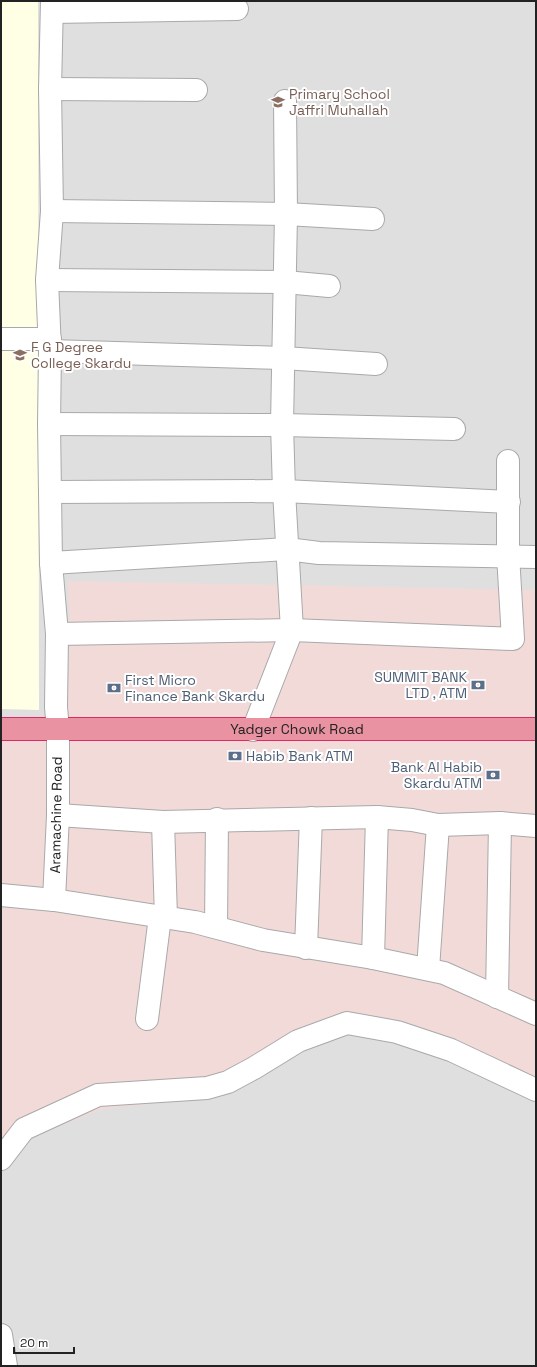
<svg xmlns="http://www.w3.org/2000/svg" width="537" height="1367" viewBox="0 0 537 1367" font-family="'Space Grotesk',sans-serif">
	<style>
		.residential { fill: #e0dfdf }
		.commercial { fill: #f2dad9 }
		.education { fill: #ffffe5 }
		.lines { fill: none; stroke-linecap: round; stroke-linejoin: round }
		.street-casing { stroke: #a9a9a9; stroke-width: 24 }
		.highway-casing { stroke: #dc2a67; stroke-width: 24 }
		.street { stroke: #fff; stroke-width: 22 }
		.highway { stroke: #e892a2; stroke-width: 22 }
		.labels { text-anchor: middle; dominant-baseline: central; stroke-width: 4; stroke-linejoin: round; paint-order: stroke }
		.education-label { font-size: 14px; fill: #785e54; stroke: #fff; text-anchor: start }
		.service-label { font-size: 14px; fill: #4e5e75; stroke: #fff; text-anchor: end }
		.street-label { font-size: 14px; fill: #222; stroke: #fff }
	</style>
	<rect width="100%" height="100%" fill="#f2efe9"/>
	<rect class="residential" x="1" y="1" width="535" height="1365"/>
	<path class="commercial" d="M68,581L536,590V1081L352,1025L290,1050L221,1096L103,1109L22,1140L1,1144V735L67,718L70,642Z"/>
	<path class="education" d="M1,1H38L39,710L1,709Z"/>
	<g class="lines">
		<g class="street-casing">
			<g id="street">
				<path d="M52,1L50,89L52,211L47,280L50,351L49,424L51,563L57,634L56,707L58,730V815L54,900"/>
				<path d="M52,12L237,9"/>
				<path d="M50,89L196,90"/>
				<path d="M52,211L286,214L373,219"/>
				<path d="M47,280L285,282L329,286"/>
				<path d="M1,339H50"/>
				<path d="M50,351L283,358L376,364"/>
				<path d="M49,424L282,425L454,429"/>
				<path d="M50,492L284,491L509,502"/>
				<path d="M51,563L287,549L319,553L536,557"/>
				<path d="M57,634L292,630L513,639L508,555V461"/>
				<path d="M253,730L292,630L284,491L282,425L286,214L285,101"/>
				<path d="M58,815L163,822L377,817L412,820L438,825L500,823L536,826"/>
				<path d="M163,822L166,918"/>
				<path d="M1,895L54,900L195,922L263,940L373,958L444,973L536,1014"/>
				<path d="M216,927L217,819"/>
				<path d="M306,948L311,818"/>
				<path d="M373,958L377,817"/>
				<path d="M428,969L438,825"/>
				<path d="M497,997L500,823"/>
				<path d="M147,1019L160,917"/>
				<path d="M1,1159L24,1129L98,1095L207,1088L228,1082L254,1068L298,1041L347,1023L397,1032L451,1050L536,1090"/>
				<path d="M1,1335L6,1366"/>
			</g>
		</g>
		<g class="highway-casing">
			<g id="highway">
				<path id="s1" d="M1,729H536"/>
			</g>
		</g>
		<use href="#street" class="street"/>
		<use href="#highway" class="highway"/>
	</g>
	<defs>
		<g id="school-bare" transform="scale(1.08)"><path d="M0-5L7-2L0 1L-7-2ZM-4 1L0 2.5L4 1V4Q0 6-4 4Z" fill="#8d6e63" stroke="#fff" stroke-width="2.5" paint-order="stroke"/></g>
		<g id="university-bare" transform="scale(1.08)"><path d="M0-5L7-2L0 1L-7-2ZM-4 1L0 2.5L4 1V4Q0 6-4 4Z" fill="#8d6e63" stroke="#fff" stroke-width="2.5" paint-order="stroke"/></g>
		<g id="bank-bare" transform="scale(1.08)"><path d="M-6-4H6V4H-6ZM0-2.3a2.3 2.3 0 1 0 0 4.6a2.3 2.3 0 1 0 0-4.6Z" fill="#5c6f8a" stroke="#fff" stroke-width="2.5" paint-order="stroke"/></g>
	</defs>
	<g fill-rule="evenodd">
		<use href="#school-bare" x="278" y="102"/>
		<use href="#university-bare" x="20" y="355"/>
		<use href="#bank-bare" x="478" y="685"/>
		<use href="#bank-bare" x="114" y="688"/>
		<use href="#bank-bare" x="235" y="756"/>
		<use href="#bank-bare" x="493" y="775"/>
	</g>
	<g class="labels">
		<g class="education-label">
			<text x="289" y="94">Primary School<tspan x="289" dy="16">Jaffri Muhallah</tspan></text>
			<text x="31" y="347">F G Degree<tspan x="31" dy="16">College Skardu</tspan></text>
		</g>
		<g class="service-label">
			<text x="467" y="677">SUMMIT BANK<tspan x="467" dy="16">LTD , ATM</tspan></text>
			<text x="125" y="680" text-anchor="start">First Micro<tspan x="125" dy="16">Finance Bank Skardu</tspan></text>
			<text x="246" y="756" text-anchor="start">Habib Bank ATM</text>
			<text x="482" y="767">Bank Al Habib<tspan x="482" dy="16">Skardu ATM</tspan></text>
		</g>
		<g class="street-label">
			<text stroke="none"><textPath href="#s1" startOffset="296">Yadger Chowk Road</textPath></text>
			<text transform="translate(56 815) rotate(-89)">Aramachine Road</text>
		</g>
	</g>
	<rect width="537" height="1367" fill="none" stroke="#222222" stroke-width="4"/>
	<path d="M14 1347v6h60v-6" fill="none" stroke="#222222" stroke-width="2"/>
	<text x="20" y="1347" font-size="12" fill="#222222" stroke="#ffffff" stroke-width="3" paint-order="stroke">20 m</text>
</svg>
